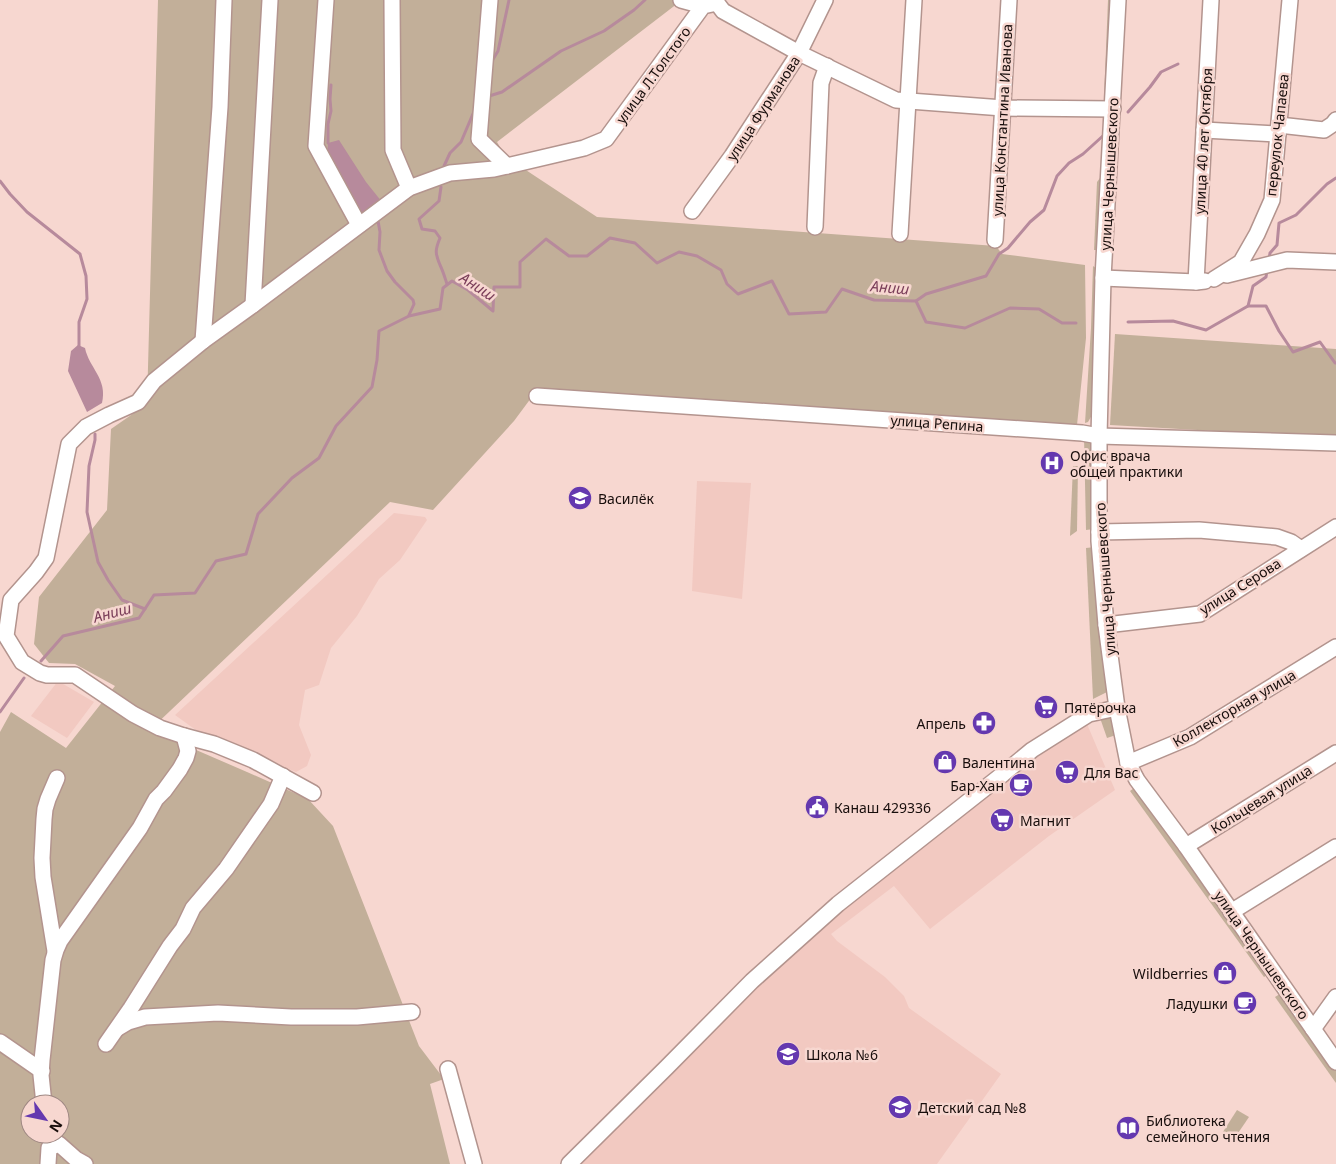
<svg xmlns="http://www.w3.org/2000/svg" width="1336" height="1164" viewBox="0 0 1336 1164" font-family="'Noto Sans',sans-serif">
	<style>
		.built { fill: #f2c9c1 }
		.green { fill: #c2af99; fill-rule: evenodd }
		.water { fill: #b78a9c }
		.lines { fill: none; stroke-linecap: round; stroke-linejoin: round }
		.stream { stroke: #b78a9c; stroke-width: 3 }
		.minor-casing { stroke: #b3948e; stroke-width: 18 }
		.minor { stroke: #fff; stroke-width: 15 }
		.labels { text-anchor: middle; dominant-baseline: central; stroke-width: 5; stroke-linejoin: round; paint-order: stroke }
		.street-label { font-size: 14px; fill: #180e0c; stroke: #f7d7d0 }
		.poi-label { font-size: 14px; fill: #180e0c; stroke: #f7d7d0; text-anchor: start }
		.water-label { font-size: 15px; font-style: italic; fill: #7a3e59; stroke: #f7d7d0 }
	</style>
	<rect width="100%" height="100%" fill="#f7d7d0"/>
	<g class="built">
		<path d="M697,481L751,483L742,599L692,591Z"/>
		<path d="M394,513L425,517L427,520L400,560L379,579L357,616L331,648L319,685L305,690L299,725L311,755L307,766L296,772L200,733L175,715Z"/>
		<path d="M58,681L94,702L67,738L31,716Z"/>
		<path d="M1087,724L1115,790L1049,836L930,929L894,886L831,934L837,941L885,977L904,996L909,1008L1001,1074L937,1164H578L755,987L833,917L1005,778Z"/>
	</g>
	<g class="green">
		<path d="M158,0H682L497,142L506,157L597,217L996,246L1002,254L1085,265L1086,338L1077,425L600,392L537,390L514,421L433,510L390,502L150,730L247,772L308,799L333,826L419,1046L444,1079L430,1084L450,1164H0V732L11,712L66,748L115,686L75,664L49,663L34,644L39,597L107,510L111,429L147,404ZM30,1104H60V1134H30Z"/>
		<path d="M1108,0H1113L1107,98H1104Z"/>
		<path d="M1103,174L1098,245L1096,250H1094L1097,182Z"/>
		<path d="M1093,266L1097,269L1092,415L1088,422L1085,423L1091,328Z"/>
		<path d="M1115,334L1336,349V438L1110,425Z"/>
		<path d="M1084,436L1092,439L1094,529L1086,530Z"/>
		<path d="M1073,466H1078L1077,531L1070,536Z"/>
		<path d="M1095,547L1107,692L1093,699L1086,548Z"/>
		<path d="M1109,712L1116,735L1107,738L1099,715Z"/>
		<path d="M1137,786L1270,973L1264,977L1130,791Z"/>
		<path d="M1283,992L1336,1070V1083L1275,997Z"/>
		<path d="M1237,1110L1249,1117L1232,1142L1221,1135Z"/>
	</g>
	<g class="water">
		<path d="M339,140L366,182L382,202L362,218L327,156L328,143Z"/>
		<path d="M78,345L85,348C89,368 108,379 102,403L87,412L68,371L71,351Z"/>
	</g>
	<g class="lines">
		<g class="stream">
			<path d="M492,61L498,51L509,0"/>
			<path d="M486,97L502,92L561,51L604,31L634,10L645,0"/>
			<path d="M1128,112L1150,87L1161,72L1178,64"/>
			<path d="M328,143V124L331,111L330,99L331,85"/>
			<path d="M444,166L450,153L461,142L475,109"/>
			<path d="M0,181L10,194L27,212L80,254L86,276L87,299L79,322V349"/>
			<path d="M441,187L439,201L419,219L422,229L435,231L440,238C435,250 435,253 440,265C443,271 445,278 447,284"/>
			<path d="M378,221L380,232L379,250L387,271L395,282L413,300L414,304L409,315"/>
			<path d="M1269,259L1270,253L1277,245L1279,223L1296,215L1327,184L1336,178"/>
			<path d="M916,301L926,294L986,276L999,254L1008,248L1030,222L1044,210L1057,176L1069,163L1083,154L1105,134"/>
			<path d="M1248,306L1253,286L1266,277L1267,270"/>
			<path d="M1128,322L1173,321L1206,330L1248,306H1266L1279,331L1293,352L1320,342L1335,363H1336"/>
			<path d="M95,434V440L89,466L87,512L98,562L108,580L122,600L145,609"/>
			<path d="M41,661L63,636L139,618L154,595L195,593L216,561L246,554L258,514L292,478L319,458L336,426L372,387L377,360L379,331L409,316L440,309L443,288L452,281L468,290L493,311L494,287H520V262L546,239L569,256H587L610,238L635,243L657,263L679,252L697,256L721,270L727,284L738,294L772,281L789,314L826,312L842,289L874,300L916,301L926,322L965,328L1010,308L1039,309L1062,323H1076"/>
			<path d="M0,712L24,678"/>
		</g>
		<g class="minor-casing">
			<g id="minor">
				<path d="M326,0L316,146L359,225"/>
				<path d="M392,0L393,150L409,188"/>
				<path d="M490,0L479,139L507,166"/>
				<path d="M681,0L703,6"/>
				<path d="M1118,0L1103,278L1099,436V541L1106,625L1117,708L1128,763L1137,780L1186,846L1336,1062"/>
				<path d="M717,3L723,11L799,53L896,100L1003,108L1113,109"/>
				<path d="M1279,125L1324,130L1333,124L1336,120"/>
				<path d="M1204,130L1278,134"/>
				<path d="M692,211L732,156L799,53L825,0"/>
				<path d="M815,227L821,83L827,66"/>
				<path d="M900,234L914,0"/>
				<path d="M995,240L1009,0"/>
				<path d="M1227,275L1287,260L1336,262"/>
				<path d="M1103,278L1196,282L1205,281"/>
				<path d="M1214,279L1241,262L1257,234L1272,200L1290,0"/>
				<path d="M1196,282L1211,0"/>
				<path d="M253,305L270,0"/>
				<path d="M203,341L220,107L224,0"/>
				<path d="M537,396L1082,433L1099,436L1336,443"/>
				<path d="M1099,532L1199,530L1277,537L1291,542L1301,549"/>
				<path d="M1106,625L1200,614L1336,527"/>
				<path d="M1128,763L1190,737L1336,647"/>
				<path d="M313,793L253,760L214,744L184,736L160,728L133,714L75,675H47L40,673L22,662L6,636L11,600L36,572L46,558L69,444L86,427L109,415L138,402L154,381L203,341L253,305L409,188L450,173L494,169L584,148L606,139L703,6L717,3"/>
				<path d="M1186,846L1336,753"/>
				<path d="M1231,912L1336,847"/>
				<path d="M55,951L43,877L42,858L44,819L45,809L48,799L57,778"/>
				<path d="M118,1028L128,1022L145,1017L218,1013L291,1017H357L412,1012"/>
				<path d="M1313,1029L1336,997"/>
				<path d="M0,1042L42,1071"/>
				<path d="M106,1044L131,1008L170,946L183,929L193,908L226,869L271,804L283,776"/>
				<path d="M448,1069L474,1164"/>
				<path d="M44,1104L41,1075L42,1060L53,960L56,950L60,941L140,828L156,799L164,791L180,769L186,758L188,751L184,736"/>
				<path d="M48,1164L49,1148L59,1144L76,1159L85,1164"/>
				<path d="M569,1164L667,1067L752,981L838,904L1003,774L1032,750L1089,714L1117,708"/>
			</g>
		</g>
		<use href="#minor" class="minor"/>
	</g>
	<defs>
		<g id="hospital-disc" transform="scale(1.25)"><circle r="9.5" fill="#6438af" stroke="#f7d7d0"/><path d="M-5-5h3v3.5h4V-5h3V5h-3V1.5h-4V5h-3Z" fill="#fff"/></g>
		<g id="school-disc" transform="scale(1.25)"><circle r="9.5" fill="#6438af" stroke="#f7d7d0"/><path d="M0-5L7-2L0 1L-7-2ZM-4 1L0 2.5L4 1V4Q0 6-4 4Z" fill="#fff"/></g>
		<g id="supermarket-disc" transform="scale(1.25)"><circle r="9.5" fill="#6438af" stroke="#f7d7d0"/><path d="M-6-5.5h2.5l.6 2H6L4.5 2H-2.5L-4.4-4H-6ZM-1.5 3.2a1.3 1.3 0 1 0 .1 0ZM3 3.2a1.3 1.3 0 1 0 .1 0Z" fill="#fff"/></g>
		<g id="pharmacy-disc" transform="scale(1.25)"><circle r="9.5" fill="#6438af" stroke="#f7d7d0"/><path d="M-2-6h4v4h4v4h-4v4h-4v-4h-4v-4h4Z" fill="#fff"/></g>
		<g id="shop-disc" transform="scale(1.25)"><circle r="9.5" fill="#6438af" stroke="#f7d7d0"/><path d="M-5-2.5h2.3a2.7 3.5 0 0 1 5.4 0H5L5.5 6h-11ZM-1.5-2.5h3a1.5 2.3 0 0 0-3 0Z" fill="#fff"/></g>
		<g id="cafe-disc" transform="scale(1.25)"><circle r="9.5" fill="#6438af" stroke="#f7d7d0"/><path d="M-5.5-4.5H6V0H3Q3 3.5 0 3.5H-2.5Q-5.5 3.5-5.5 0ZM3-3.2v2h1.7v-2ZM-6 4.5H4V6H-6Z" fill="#fff"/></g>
		<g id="civic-disc" transform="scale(1.25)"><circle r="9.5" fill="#6438af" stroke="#f7d7d0"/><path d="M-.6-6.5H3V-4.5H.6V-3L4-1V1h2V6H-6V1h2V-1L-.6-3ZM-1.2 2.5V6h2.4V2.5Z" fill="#fff"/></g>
		<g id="library-disc" transform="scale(1.25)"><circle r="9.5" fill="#6438af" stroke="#f7d7d0"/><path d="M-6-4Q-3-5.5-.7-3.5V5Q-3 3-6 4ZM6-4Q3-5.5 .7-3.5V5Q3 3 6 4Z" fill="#fff"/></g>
	</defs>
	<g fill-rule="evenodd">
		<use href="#hospital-disc" x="1052" y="463"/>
		<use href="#school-disc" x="580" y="498"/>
		<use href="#supermarket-disc" x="1046" y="707"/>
		<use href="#pharmacy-disc" x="984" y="723"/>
		<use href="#shop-disc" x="945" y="762"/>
		<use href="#supermarket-disc" x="1067" y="772"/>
		<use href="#cafe-disc" x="1021" y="785"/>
		<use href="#civic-disc" x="817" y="807"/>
		<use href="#supermarket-disc" x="1002" y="820"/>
		<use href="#shop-disc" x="1225" y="973"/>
		<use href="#cafe-disc" x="1245" y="1003"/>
		<use href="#school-disc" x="788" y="1054"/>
		<use href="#school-disc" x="900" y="1107"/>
		<use href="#library-disc" x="1128" y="1128"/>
	</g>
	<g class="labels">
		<g class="street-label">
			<text transform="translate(653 75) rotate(-54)">улица Л.Толстого</text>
			<text transform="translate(763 108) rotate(-57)">улица Фурманова</text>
			<text transform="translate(1002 120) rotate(-87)">улица Константина Иванова</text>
			<text transform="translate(1277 135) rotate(-84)">переулок Чапаева</text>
			<text transform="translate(1203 141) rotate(-87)">улица 40 лет Октября</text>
			<text transform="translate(1109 174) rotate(-87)">улица Чернышевского</text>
			<text transform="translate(937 423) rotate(4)">улица Репина</text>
			<text transform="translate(1105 579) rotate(-94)">улица Чернышевского</text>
			<text transform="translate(1240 586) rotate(-32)">улица Серова</text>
			<text transform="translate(1234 708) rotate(-30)">Коллекторная улица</text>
			<text transform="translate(1261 799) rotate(-32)">Кольцевая улица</text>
			<text transform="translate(1262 955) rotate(55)">улица Чернышевского</text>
		</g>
		<g class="poi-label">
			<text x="1070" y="455">Офис врача<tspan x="1070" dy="16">общей практики</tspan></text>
			<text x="598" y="498">Василёк</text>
			<text x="1064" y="707">Пятёрочка</text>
			<text x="966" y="723" text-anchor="end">Апрель</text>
			<text x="962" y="762">Валентина</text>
			<text x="1084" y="772">Для Вас</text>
			<text x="1004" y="785" text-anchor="end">Бар-Хан</text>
			<text x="834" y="807">Канаш 429336</text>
			<text x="1020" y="820">Магнит</text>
			<text x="1208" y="973" text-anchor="end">Wildberries</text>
			<text x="1228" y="1003" text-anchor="end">Ладушки</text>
			<text x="806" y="1054">Школа №6</text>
			<text x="918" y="1107">Детский сад №8</text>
			<text x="1146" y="1120">Библиотека<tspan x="1146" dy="16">семейного чтения</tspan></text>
		</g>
		<g class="water-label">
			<text transform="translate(478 286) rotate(33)">Аниш</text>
			<text transform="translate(890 287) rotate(5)">Аниш</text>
			<text transform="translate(112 612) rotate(-15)">Аниш</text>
		</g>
	</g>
	<g transform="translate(45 1119) rotate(123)"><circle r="24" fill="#f7d7d0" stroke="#9e8782"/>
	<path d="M0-4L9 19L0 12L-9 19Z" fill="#6438af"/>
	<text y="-8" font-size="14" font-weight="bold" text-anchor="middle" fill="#180e0c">N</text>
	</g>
</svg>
